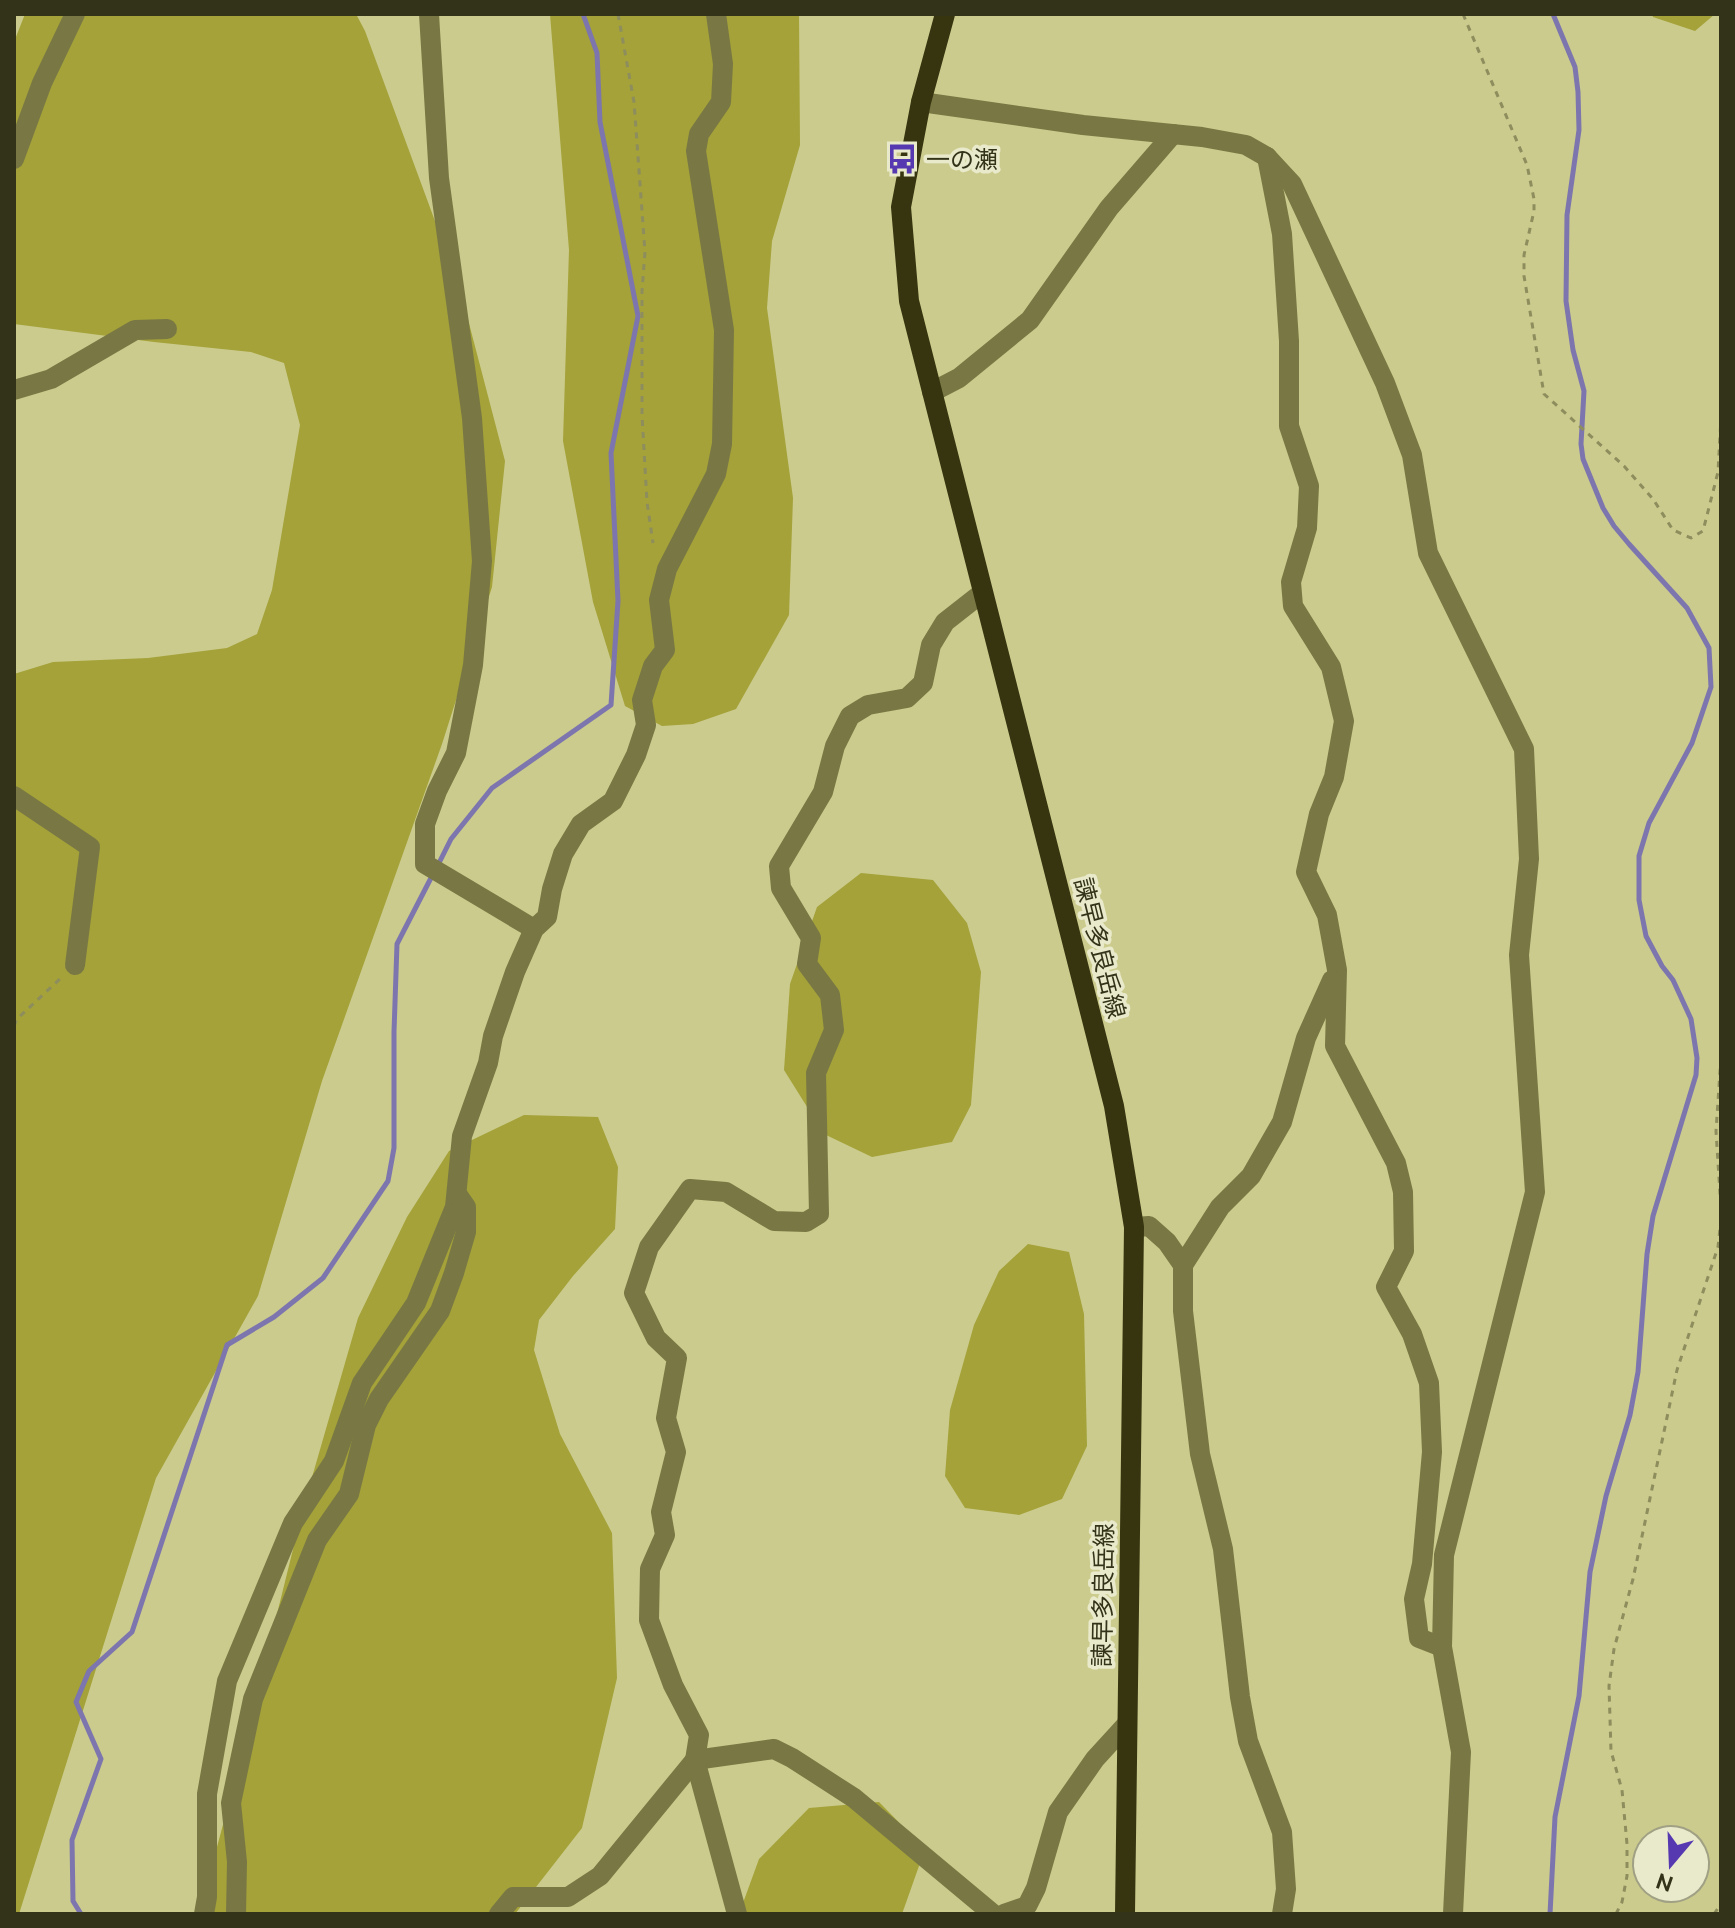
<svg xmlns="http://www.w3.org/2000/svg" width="1735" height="1928" viewBox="0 0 1735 1928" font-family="Ubuntu,'Noto Sans JP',sans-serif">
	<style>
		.green { fill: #a4a239 }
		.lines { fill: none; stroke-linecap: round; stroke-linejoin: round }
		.stream { stroke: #7d76ae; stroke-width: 5 }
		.path { stroke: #8d8d5e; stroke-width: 3; stroke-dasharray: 6 6; stroke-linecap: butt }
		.minor { stroke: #797844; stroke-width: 20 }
		.major { stroke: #363510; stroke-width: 20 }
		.labels { text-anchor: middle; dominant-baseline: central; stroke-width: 7; stroke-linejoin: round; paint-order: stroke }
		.poi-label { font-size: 24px; fill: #33331a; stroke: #e9eacb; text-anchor: start }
		.street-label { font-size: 24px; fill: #33331a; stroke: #e9eacb }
	</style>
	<rect width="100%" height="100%" fill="#cbcb8d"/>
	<g class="green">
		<path d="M25,14H356L365,31L460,289L505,461L492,587L442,744L322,1081L258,1296L156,1478L19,1914H14V674L53,662L148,658L227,648L257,634L272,590L300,425L284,363L251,352L154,342L14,324V42Z"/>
		<path d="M550,14H799L800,145L772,241L767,308L793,498L789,615L736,709L693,724L662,726L625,706L593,602L563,441L569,250Z"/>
		<path d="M1652,14H1715L1695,31L1653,17Z"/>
		<path d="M861,873L933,880L967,923L981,972L971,1105L952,1142L872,1157L824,1134L784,1070L790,984L817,907Z"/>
		<path d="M524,1115L598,1117L618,1167L615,1229L573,1276L539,1320L534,1350L560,1434L612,1533L617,1678L582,1828L515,1914H199L246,1739L304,1505L358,1318L407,1217L449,1151Z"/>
		<path d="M1028,1244L1069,1252L1084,1314L1087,1446L1062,1499L1019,1515L965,1508L945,1476L950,1410L974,1325L999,1271Z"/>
		<path d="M879,1802L925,1849L902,1914H739L759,1859L809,1808Z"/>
	</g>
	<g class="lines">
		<g class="stream">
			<path d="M437,867L451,839L492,788L611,705L618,601L611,453L638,316L600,122L597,53L583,14"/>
			<path d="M81,1914L73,1901L72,1840L101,1759L76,1702L89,1671L132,1632L227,1345L274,1317L323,1278L388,1181L394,1148V1032L397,944L432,876"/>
			<path d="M1550,1914L1555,1817L1579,1696L1590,1572L1606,1496L1630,1415L1638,1372L1647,1254L1653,1216L1696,1075L1697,1058L1691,1019L1673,980L1662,966L1646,936L1639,900V856L1649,823L1692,743L1711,687L1709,648L1687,608L1629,544L1614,526L1603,508L1583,459L1581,444L1584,391L1573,350L1566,301L1567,215L1579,130L1578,92L1575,67L1553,14"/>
		</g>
		<g class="path">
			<path d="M618,14L634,102L645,252L642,291V415L647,502L653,543"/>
			<path d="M1463,14L1527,165L1534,199V211L1524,255V276L1544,394L1624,466L1653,499L1673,530L1691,538L1703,531L1718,472L1721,418"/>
			<path d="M14,1026L17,1019L61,978"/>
			<path d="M1721,1057L1716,1131L1721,1209"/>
			<path d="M1616,1914L1622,1902L1627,1876V1844L1622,1790L1611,1751L1609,1686L1614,1649L1633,1579L1677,1370L1718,1247L1721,1219"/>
			<path d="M1714,1914L1721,1904"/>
		</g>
		<g class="minor">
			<path d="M429,14L439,178L472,418L482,561L473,665L456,753L437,791L425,824V864L534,929"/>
			<path d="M921,102L1083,125L1202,137L1246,145L1267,157L1292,184L1385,383L1412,455L1428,553L1524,749L1529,859L1519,955L1535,1192L1444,1555L1442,1647L1461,1752L1453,1914"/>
			<path d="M1267,157L1282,234L1289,341V426L1309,486L1307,528L1291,582L1293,606L1331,667L1344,721L1334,777L1319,814L1306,872L1327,915L1337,970L1335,1046L1396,1163L1403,1192L1404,1251L1386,1287L1412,1334L1429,1383L1432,1452L1422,1564L1414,1599L1419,1638L1442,1647"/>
			<path d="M14,159L42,83L75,14"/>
			<path d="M14,390L51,379L135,330L167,329"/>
			<path d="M932,392L959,378L1030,320L1109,208L1173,134"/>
			<path d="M14,796L90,847L75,965"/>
			<path d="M1134,1227L1149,1226L1167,1242L1183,1265L1220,1207L1251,1176L1282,1122L1306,1038L1332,980"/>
			<path d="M1183,1265V1311L1200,1454L1223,1549L1240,1697L1248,1741L1282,1832L1286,1889L1282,1914"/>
			<path d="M204,1914L207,1897V1794L227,1681L293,1523L334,1461L362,1383L416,1303L455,1207L462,1136L488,1063L493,1036L515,972L534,929L547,917L552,889L563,854L581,824L613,801L636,755L646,725L642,700L653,666L665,650L659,600L667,569L716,474L722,444L724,330L696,151L699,134L721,102L723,64L716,14"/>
			<path d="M236,1914L237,1862L231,1803L253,1699L317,1540L349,1494L366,1425L379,1399L440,1311L454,1273L466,1232V1207L457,1194"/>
			<path d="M499,1914L513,1897H568L600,1876L695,1760L774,1749L792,1758L854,1798L993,1914"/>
			<path d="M737,1914L695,1760L699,1735L673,1685L649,1620L650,1569L665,1535L661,1512L676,1452L666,1418L677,1358L656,1338L634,1293L649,1247L690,1189L726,1192L774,1221L806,1222L819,1214L816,1073L834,1030L830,995L807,964L811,938L781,888L779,866L823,792L835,746L850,716L868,705L907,698L923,683L931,645L945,622L982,593"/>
			<path d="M1004,1914L1027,1906L1036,1888L1058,1812L1095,1759L1127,1724"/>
		</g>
		<path class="major" d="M945,14L921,102L901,207L909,301L1114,1106L1134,1227L1125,1914"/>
	</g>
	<defs>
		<g id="bus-bare" transform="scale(2.4)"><path d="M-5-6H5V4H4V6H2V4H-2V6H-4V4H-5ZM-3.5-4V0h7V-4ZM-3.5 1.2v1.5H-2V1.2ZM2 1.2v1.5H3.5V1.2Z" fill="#5639b1" stroke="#e9eacb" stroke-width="2.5" paint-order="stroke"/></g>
	</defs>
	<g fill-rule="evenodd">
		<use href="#bus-bare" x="902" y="159"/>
	</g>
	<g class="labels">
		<g class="poi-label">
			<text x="926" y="159">一の瀬</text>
		</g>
		<g class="street-label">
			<text transform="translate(1100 948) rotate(76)">諫早多良岳線</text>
			<text transform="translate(1103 1595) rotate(-89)">諫早多良岳線</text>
		</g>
	</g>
	<rect width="1735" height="1928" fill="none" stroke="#33331a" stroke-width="32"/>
	<g transform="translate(1671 1864) rotate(199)"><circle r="38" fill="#e9eacb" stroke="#a0a184" stroke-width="2"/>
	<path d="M0-6L14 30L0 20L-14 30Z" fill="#5639b1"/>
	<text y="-12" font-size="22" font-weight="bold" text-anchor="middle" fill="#33331a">N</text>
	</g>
</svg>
